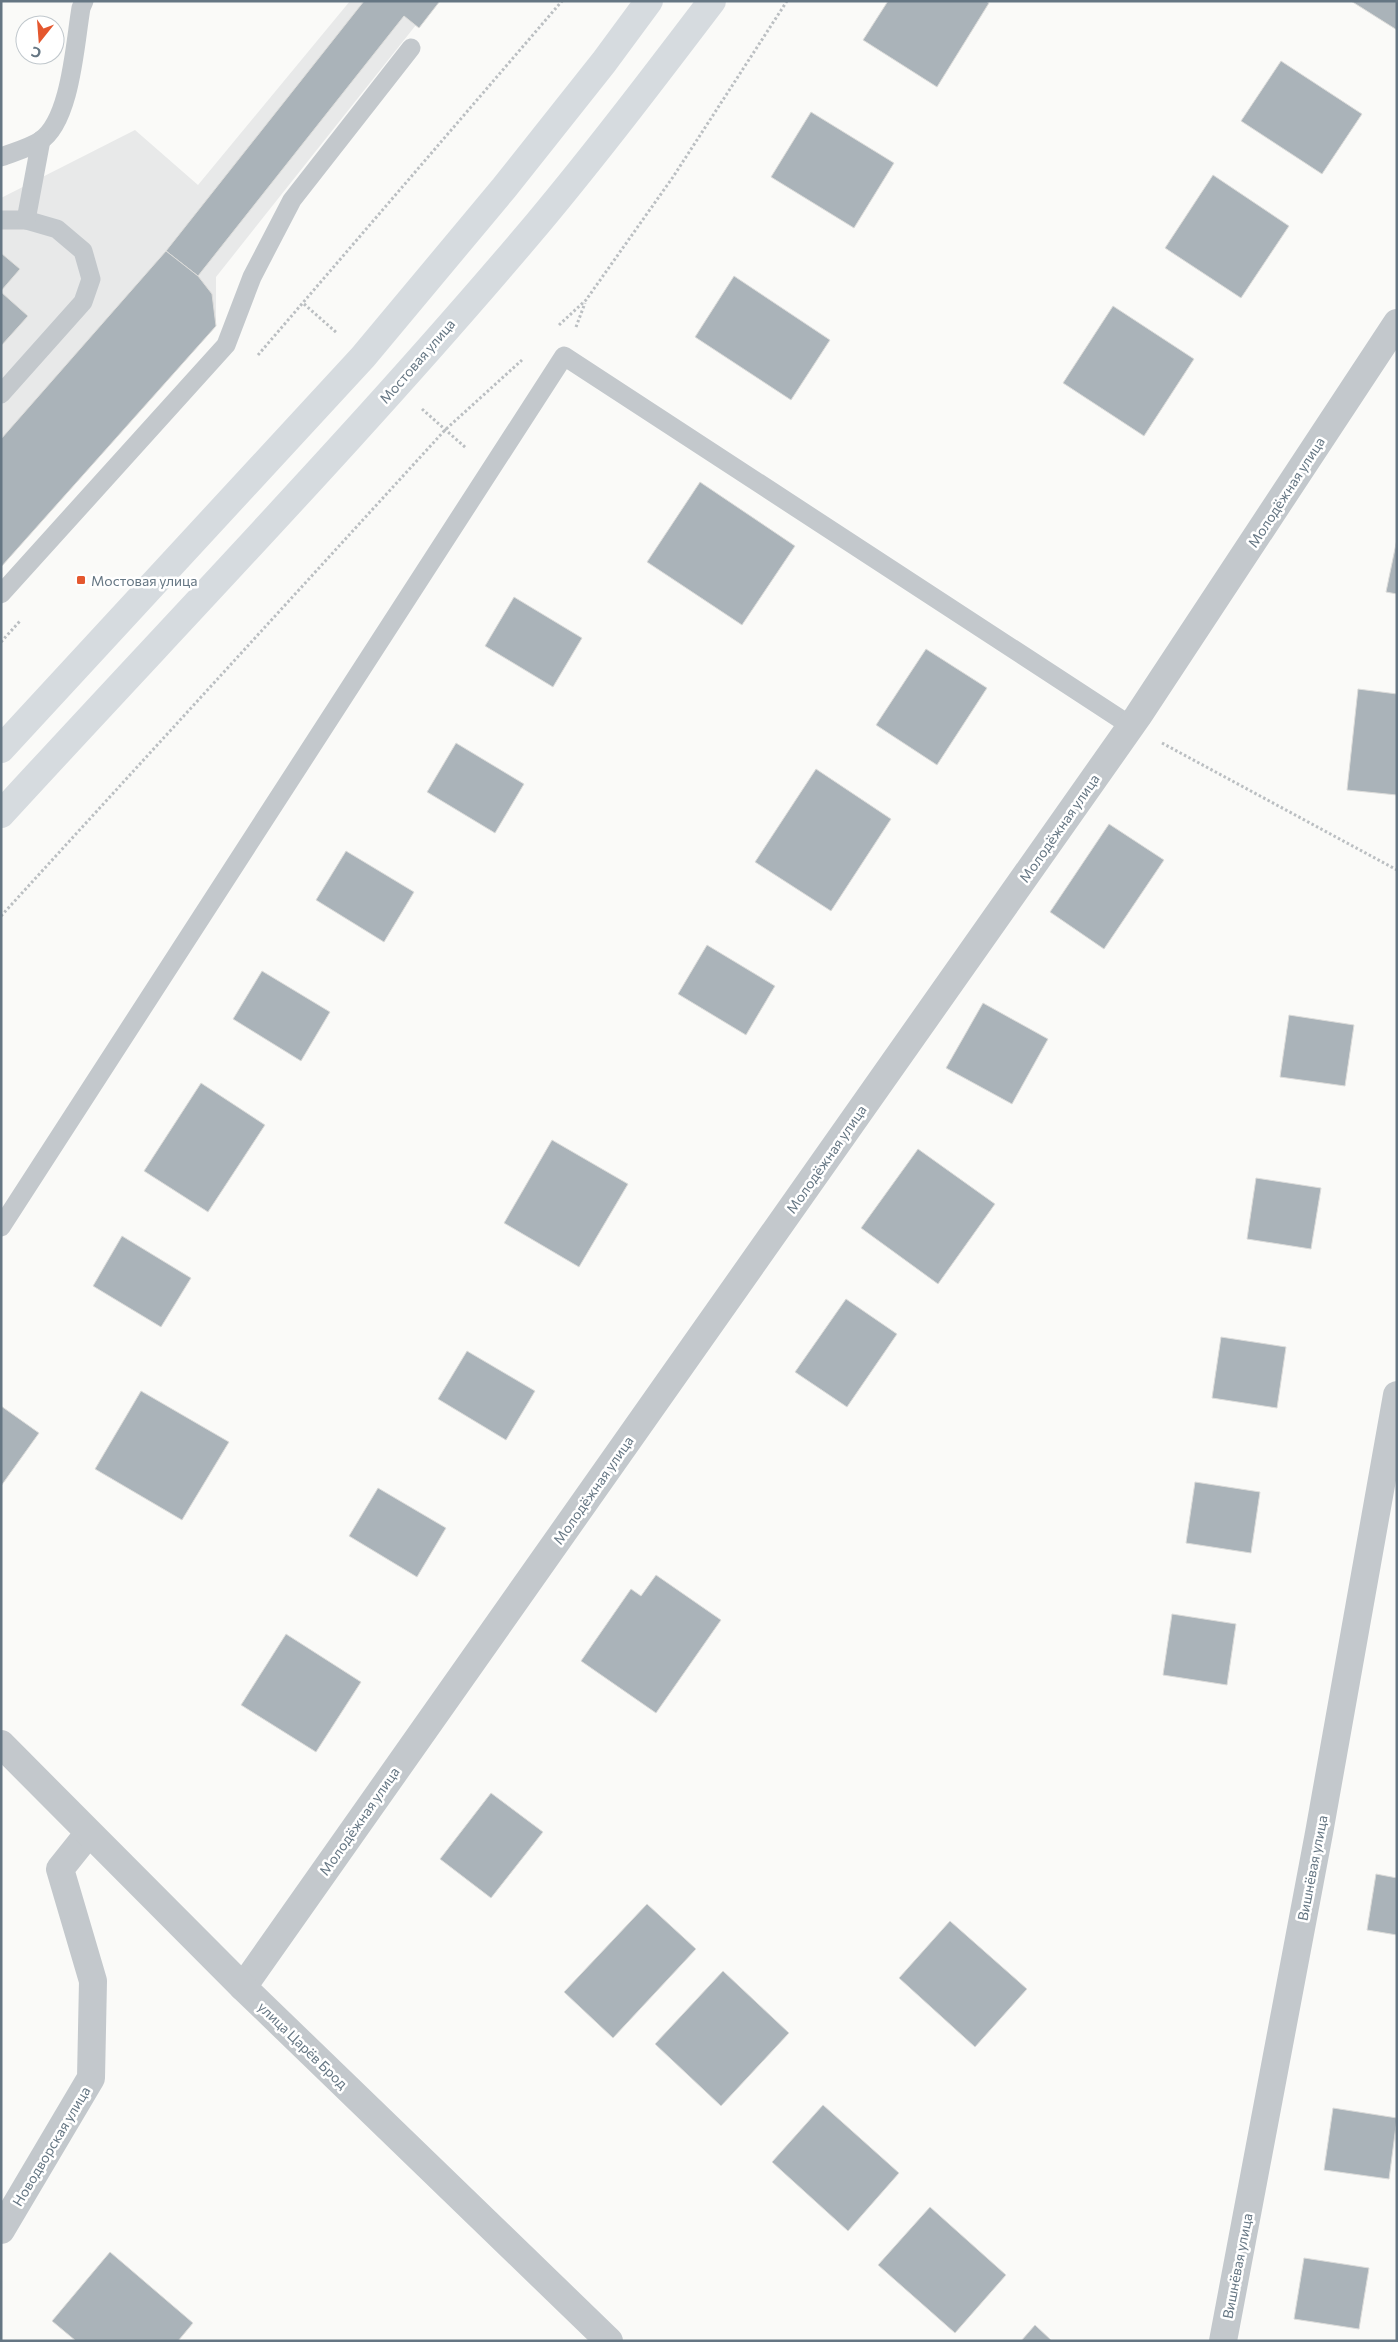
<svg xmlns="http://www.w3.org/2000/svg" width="1398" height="2342" viewBox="0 0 1398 2342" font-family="Commissioner,sans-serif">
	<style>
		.built { fill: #e8e9e9 }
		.building { fill: #aab3b9; stroke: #dcdcda }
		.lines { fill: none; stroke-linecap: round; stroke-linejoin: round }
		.path { stroke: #bbbfc2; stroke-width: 3; stroke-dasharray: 2.5 2.5; stroke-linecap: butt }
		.service { stroke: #c3c8cc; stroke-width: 19 }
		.minor { stroke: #c3c8cc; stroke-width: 28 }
		.tertiary { stroke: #c3c8cc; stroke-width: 28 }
		.secondary { stroke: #d6dbdf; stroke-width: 28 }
		.poi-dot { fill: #e4572e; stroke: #fff; stroke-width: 2 }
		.labels { text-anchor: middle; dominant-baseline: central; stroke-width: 5; stroke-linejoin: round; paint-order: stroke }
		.street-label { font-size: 14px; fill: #657683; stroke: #fff }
		.poi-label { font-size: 14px; fill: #657683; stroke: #fff; text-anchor: start }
	</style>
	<rect width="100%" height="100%" fill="#fafaf8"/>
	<path class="built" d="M350,1H435L216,277V326L1,567V198L135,130L198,185Z"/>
	<g class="building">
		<path d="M364,1H440L419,28L404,16L198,276L166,251Z"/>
		<path d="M888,1H986L989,3L937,87L863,40Z"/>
		<path d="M1351,1H1397V30Z"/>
		<path d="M1281,61L1362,114L1322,174L1241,121Z"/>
		<path d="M811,112L894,163L854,228L771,177Z"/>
		<path d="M1213,175L1289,226L1241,298L1165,248Z"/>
		<path d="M166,251L198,276L212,294L216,326L1,567V439Z"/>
		<path d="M1,253L20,269L1,291Z"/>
		<path d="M734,276L830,340L791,400L695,337Z"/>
		<path d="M1,292L28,316L1,346Z"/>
		<path d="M1113,306L1194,359L1144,436L1063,383Z"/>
		<path d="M700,482L795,546L742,625L647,562Z"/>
		<path d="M1397,539V594L1386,592Z"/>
		<path d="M514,597L582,638L553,687L485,646Z"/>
		<path d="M926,649L987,688L937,765L876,725Z"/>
		<path d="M1358,689L1397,694V795L1347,790Z"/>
		<path d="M456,743L524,784L495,833L427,792Z"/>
		<path d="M816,769L891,819L831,911L755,862Z"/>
		<path d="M1109,824L1164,860L1104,949L1050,912Z"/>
		<path d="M346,851L414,892L384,942L316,900Z"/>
		<path d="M707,945L775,986L746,1035L678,994Z"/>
		<path d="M262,971L330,1012L301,1061L233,1019Z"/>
		<path d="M983,1003L1048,1039L1012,1104L946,1068Z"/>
		<path d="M1289,1015L1354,1025L1345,1086L1280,1077Z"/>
		<path d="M201,1083L265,1125L208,1212L144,1171Z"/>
		<path d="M552,1140L628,1184L579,1267L504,1223Z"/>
		<path d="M918,1149L995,1204L938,1284L861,1228Z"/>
		<path d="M1256,1178L1321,1188L1311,1249L1247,1239Z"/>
		<path d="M122,1236L191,1278L161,1327L93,1286Z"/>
		<path d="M846,1299L897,1334L847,1407L795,1372Z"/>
		<path d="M1221,1337L1286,1347L1277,1408L1212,1398Z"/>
		<path d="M467,1351L535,1391L506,1440L438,1399Z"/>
		<path d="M141,1391L229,1442L182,1520L95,1469Z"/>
		<path d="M1,1406L39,1433L1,1486Z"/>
		<path d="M1195,1482L1260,1492L1251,1553L1186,1543Z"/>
		<path d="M378,1488L446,1528L417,1577L349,1536Z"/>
		<path d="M656,1575L721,1620L656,1713L581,1661L631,1589L641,1596Z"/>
		<path d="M1172,1614L1236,1624L1227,1685L1163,1675Z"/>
		<path d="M286,1634L361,1682L316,1752L241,1705Z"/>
		<path d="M491,1793L543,1832L491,1898L440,1859Z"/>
		<path d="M1376,1874L1397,1878V1935L1367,1930Z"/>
		<path d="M647,1904L696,1949L613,2038L564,1992Z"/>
		<path d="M950,1921L1027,1989L975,2047L899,1978Z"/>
		<path d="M723,1971L789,2033L721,2106L655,2044Z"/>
		<path d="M823,2105L899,2173L848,2231L772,2162Z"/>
		<path d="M1333,2108L1397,2118L1389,2179L1324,2170Z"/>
		<path d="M930,2207L1006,2275L955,2333L878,2265Z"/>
		<path d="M110,2252L193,2323L178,2341H76L52,2321Z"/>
		<path d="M1304,2258L1369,2268L1359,2329L1294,2319Z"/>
		<path d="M1035,2325L1052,2341H1021Z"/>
	</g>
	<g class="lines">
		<g class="path">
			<path d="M304,304L337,333"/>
			<path d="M559,325L586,300L673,177L787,1"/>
			<path d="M576,327L585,303"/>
			<path d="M258,355L562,1"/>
			<path d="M422,409L466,448"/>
			<path d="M1,642L20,621"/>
			<path d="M1162,743L1397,870"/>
			<path d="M1,916L445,430L522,360"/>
		</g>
		<g class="service">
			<path d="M1,157C14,152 29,148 40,141C71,121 75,42 81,8L84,1"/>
			<path d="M1,220H26L57,229L83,251L91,279L83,302L1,394"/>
			<path d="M26,220L41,140"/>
			<path d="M1,594L226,345L252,277L292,200L411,48"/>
			<path d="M1,1227L564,356L1131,726"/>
		</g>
		<g class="minor">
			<path d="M243,1987L1138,716L1397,323"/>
			<path d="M1,2230L91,2078L93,1981L60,1869L88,1834"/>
			<path d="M1223,2341L1319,1833L1397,1395"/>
		</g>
		<path class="tertiary" d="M1,1744L243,1987L609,2341"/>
		<g class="secondary">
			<path d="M1,749L363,357L504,188L604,62L649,1"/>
			<path d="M1,814C181,618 366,427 538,223C598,151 655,76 712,1"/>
		</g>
	</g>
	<rect class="poi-dot" x="76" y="575" width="10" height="10" rx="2.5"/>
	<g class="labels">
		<g class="street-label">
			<text transform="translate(417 361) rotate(-49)">Мостовая улица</text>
			<text transform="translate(1286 492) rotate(-57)">Молодёжная улица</text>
			<text transform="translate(1059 828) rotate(-55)">Молодёжная улица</text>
			<text transform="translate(826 1159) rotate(-55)">Молодёжная улица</text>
			<text transform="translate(593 1490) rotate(-55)">Молодёжная улица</text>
			<text transform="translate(359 1821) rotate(-55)">Молодёжная улица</text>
			<text transform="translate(1312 1868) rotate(-79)">Вишнёвая улица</text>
			<text transform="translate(303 2045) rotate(44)">улица Царёв Брод</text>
			<text transform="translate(51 2146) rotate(-59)">Новодворская улица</text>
			<text transform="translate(1237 2266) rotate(-79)">Вишнёвая улица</text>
		</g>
		<g class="poi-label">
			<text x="91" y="580">Мостовая улица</text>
		</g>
	</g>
	<rect width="1398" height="2342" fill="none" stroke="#657683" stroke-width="5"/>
	<g transform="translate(40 40) rotate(197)"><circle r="24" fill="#ffffff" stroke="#c1c8cd"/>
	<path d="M0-4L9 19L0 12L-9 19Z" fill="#e4572e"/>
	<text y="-8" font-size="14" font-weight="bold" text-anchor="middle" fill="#657683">С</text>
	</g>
</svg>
